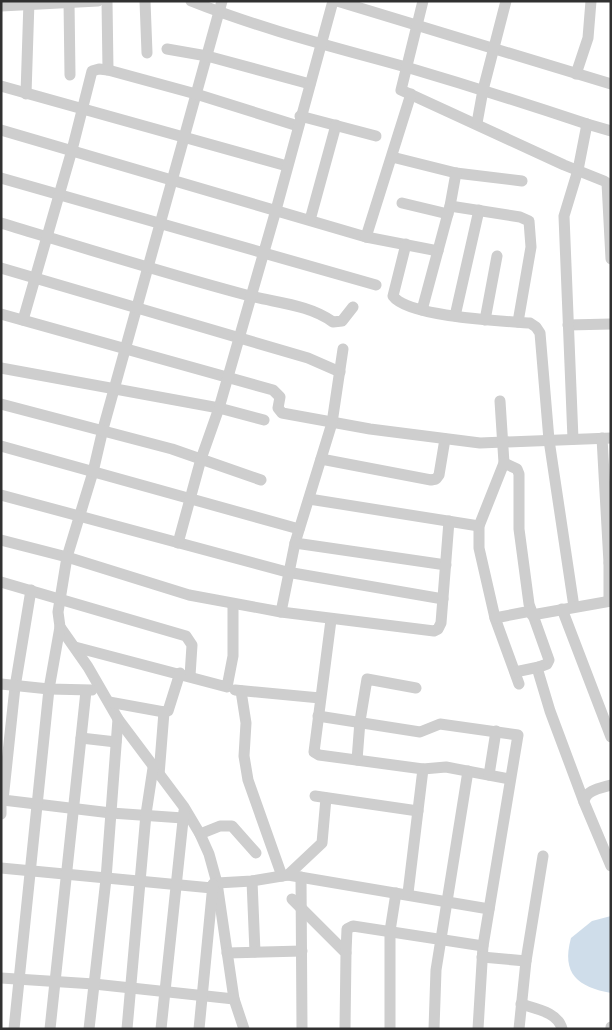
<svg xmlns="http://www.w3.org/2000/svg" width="612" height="1030" viewBox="0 0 612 1030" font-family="Ubuntu,sans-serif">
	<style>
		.water { fill: #cfddea }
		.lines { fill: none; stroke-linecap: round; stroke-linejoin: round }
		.minor { stroke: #cecece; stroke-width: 11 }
	</style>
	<rect width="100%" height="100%" fill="#fff"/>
	<path class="water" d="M611,916V993C578,987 561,974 571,938L592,921Z"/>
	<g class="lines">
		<g class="minor">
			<path d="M69,1L70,75"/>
			<path d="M107,1L108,70"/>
			<path d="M145,1L147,53"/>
			<path d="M191,1C261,29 334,47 406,67C467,85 527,104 587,124"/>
			<path d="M222,1L103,429L93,472L67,557L58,612L60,627L88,667L118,719L184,807L200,834L209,854L217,883L234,999L244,1029"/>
			<path d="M337,1L611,84"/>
			<path d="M423,1L401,90L564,165L604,181L607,183L611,259"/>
			<path d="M1,6L98,1"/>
			<path d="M167,49L207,56L310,84"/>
			<path d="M576,74L588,38L591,1"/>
			<path d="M1,86L287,166"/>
			<path d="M26,94L29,1"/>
			<path d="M300,116L376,136"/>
			<path d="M477,123L483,90L506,1"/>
			<path d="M1,130L366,237L438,251"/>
			<path d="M392,157L456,173L522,181"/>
			<path d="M1,178L376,285"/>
			<path d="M402,203L448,214"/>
			<path d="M450,206L520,217L529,221L531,247L518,322"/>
			<path d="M310,220L336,125"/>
			<path d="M1,223C84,248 167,274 250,296C278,303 310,305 333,322L342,321L353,307"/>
			<path d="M366,237L411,94"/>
			<path d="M406,244L393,296C408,317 502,321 530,323L536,327L540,333L549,440L574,607"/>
			<path d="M1,268L308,358L340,372"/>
			<path d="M422,310L450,206L456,173"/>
			<path d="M1,314L273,390L280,397L278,408L282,413L370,429L480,443L611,438"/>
			<path d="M455,316L479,210"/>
			<path d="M23,320L72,150L92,71L99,69L108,70L196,94L298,126"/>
			<path d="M485,320L497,256"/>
			<path d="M568,325L611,324"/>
			<path d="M1,368L219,408L264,420"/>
			<path d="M500,401L504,463L479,526V548L495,618L519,684"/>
			<path d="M1,404L172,449L261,480"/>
			<path d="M602,438L609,563L611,562"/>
			<path d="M573,439L564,216L578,170L587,124L611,131"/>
			<path d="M1,446L299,529"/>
			<path d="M321,459L431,480L436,479L439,475L445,439"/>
			<path d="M504,463L517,469L519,474V529L529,604L549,660L547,664L539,667L538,671L550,711L584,802"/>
			<path d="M1,495L287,572L443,599"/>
			<path d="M309,499L479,526"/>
			<path d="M1,540L67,557L189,595L281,612L295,543L332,423L343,349"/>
			<path d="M178,543L201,459L219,408L276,210L333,1"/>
			<path d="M295,543L446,565"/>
			<path d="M609,563V601"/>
			<path d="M1,582L186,636L192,645L190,676"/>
			<path d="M31,590L15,687L3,800L111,813L183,818"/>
			<path d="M562,609L611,737"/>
			<path d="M281,612L434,631L438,629L441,623L449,521"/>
			<path d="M532,615L611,601"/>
			<path d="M495,618L531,611"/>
			<path d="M331,620L314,752L319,755L423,769L446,767L510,779"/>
			<path d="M75,647L227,687L233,656V604"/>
			<path d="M515,672L539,667"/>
			<path d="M1,684L49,689L92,690"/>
			<path d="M235,690L320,698"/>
			<path d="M241,691L246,723L244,756L248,780L282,876"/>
			<path d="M109,702L164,712L168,711L180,673"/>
			<path d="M318,716L420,732L440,724L518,735L483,946L478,1029"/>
			<path d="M81,738L116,742"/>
			<path d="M357,760L360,721L367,679L416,688"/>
			<path d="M159,775L164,712"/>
			<path d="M489,775L496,731"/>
			<path d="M611,785C601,788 585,790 584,802L611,866"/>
			<path d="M315,796L418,811"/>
			<path d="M1,800V814"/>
			<path d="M200,834L220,826H232L256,853"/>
			<path d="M1,868L212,888"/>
			<path d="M288,875L322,843L326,798"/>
			<path d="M301,877L302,1029"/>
			<path d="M252,881L255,952"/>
			<path d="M217,883L252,881L288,875L489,909"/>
			<path d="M408,893L423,769"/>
			<path d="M292,899L346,953L345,1029"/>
			<path d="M227,953L302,951"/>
			<path d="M346,953L347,929L353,926L483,946"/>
			<path d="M482,957L526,961"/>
			<path d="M1,978L94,984L234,999"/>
			<path d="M521,1004C536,1009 558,1012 562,1029"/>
			<path d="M14,1029L49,689L60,627"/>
			<path d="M50,1029L86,691"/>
			<path d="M89,1029L106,879L118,719"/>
			<path d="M127,1029L146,814L153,768"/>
			<path d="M161,1029L184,811"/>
			<path d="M199,1029L213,884"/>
			<path d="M390,1029V931L396,893"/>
			<path d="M434,1029L436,970L468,771"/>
			<path d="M519,1029L526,961L543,856"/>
			<path d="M611,1029V1027"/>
		</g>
	</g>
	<rect width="612" height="1030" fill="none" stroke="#313131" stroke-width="5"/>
</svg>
